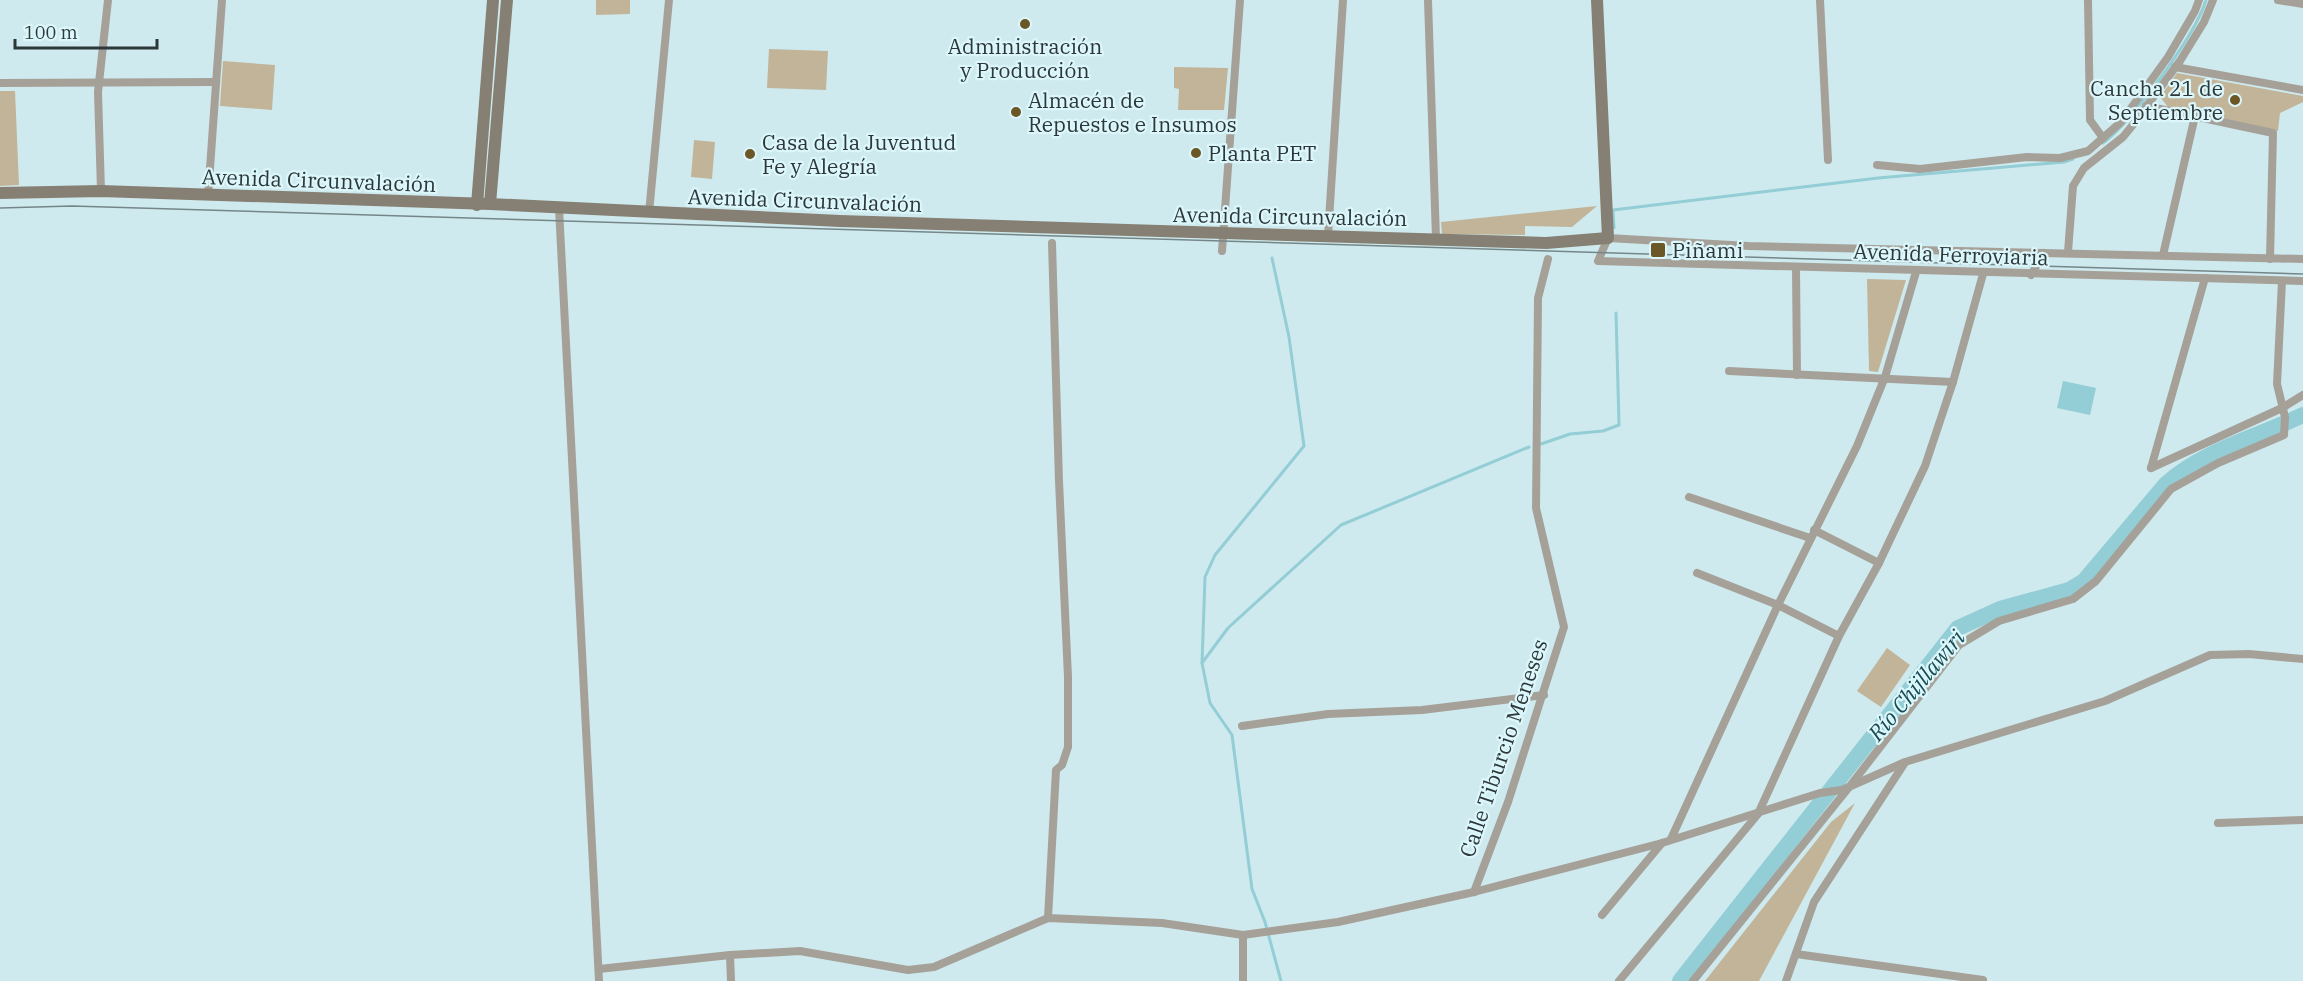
<svg xmlns="http://www.w3.org/2000/svg" width="2303" height="981" viewBox="0 0 2303 981" font-family="'IBM Plex Serif',serif">
	<style>
		.green { fill: #c2b498 }
		.water { fill: #93cdd5 }
		.lines { fill: none; stroke-linecap: round; stroke-linejoin: round }
		.stream { stroke: #93cdd5; stroke-width: 3 }
		.river { stroke: #93cdd5; stroke-width: 16 }
		.street { stroke: #a5a198; stroke-width: 8 }
		.secondary { stroke: #868074; stroke-width: 12 }
		.tram { stroke: #758689; stroke-width: 1.5 }
		.poi-dot { fill: #6b5625; stroke: #dcf7fb; stroke-width: 2 }
		.labels { text-anchor: middle; dominant-baseline: central; stroke-width: 4.5; stroke-linejoin: round; paint-order: stroke }
		.poi-label { font-size: 21px; fill: #2d3739; stroke: #dcf7fb; text-anchor: start }
		.street-label { font-size: 21px; fill: #2d3739; stroke: #dcf7fb }
		.water-label { font-size: 22px; font-style: italic; fill: #194c52; stroke: #dcf7fb }
	</style>
	<rect width="100%" height="100%" fill="#cfeaee"/>
	<g class="green">
		<path d="M596,0H630V14L596,15Z"/>
		<path d="M769,49L828,51L826,90L767,88Z"/>
		<path d="M223,61L275,65L272,110L220,106Z"/>
		<path d="M1174,67L1228,68L1224,110H1178L1179,89L1174,88Z"/>
		<path d="M2177,73L2303,96V102L2280,113L2278,131L2168,107L2160,97Z"/>
		<path d="M0,91H15L19,185L0,186Z"/>
		<path d="M694,140L715,142L712,179L691,177Z"/>
		<path d="M1597,206L1572,227L1525,226V235L1442,234L1441,222Z"/>
		<path d="M1867,279L1906,280L1878,372L1869,371Z"/>
		<path d="M1887,648L1910,665L1881,707L1857,691Z"/>
		<path d="M1855,803L1759,981H1705L1831,822Z"/>
	</g>
	<path class="water" d="M2063,381L2096,388L2090,415L2057,408Z"/>
	<g class="lines">
		<g class="stream">
			<path d="M2103,143C2132,121 2195,36 2206,0"/>
			<path d="M1614,228L1613,210L1878,178L2064,162L2073,159"/>
			<path d="M1541,444L1570,434L1603,431L1619,425L1616,313"/>
			<path d="M1202,663L1205,577L1215,555L1304,446L1289,337L1272,258"/>
			<path d="M1281,981L1265,922L1252,889L1232,735L1210,703L1202,663L1228,628L1341,525L1529,447"/>
		</g>
		<path class="river" d="M1680,981L1958,628L2000,609L2069,590L2084,581L2166,484C2204,450 2258,437 2303,415"/>
		<g class="street">
			<path d="M1428,0L1436,238"/>
			<path d="M1820,0L1828,160"/>
			<path d="M2088,0L2090,120L2103,138"/>
			<path d="M2278,0L2303,4"/>
			<path d="M2175,67L2303,90"/>
			<path d="M0,83L216,82"/>
			<path d="M2146,106L2273,133L2270,259"/>
			<path d="M1877,165L1920,169L2027,157L2060,158L2088,151L2121,122L2168,57L2195,11L2199,0"/>
			<path d="M101,191L98,92L108,0"/>
			<path d="M208,196L222,0"/>
			<path d="M559,208L599,981"/>
			<path d="M649,213L669,0"/>
			<path d="M1328,236L1343,0"/>
			<path d="M1222,251L1240,0"/>
			<path d="M2068,252L2073,186L2084,168L2123,137L2132,126L2180,61L2204,22L2213,0"/>
			<path d="M2163,255L2195,116"/>
			<path d="M2303,259L1749,246L1608,238L1598,261L2303,281"/>
			<path d="M1796,268L1797,375"/>
			<path d="M2031,275L2044,253"/>
			<path d="M1729,371L1953,382"/>
			<path d="M2151,468L2205,278"/>
			<path d="M2151,468L2282,408L2303,395"/>
			<path d="M1689,497L1810,538"/>
			<path d="M1814,530L1879,563"/>
			<path d="M1697,573L1778,605L1839,636"/>
			<path d="M1242,726L1328,714L1422,710L1544,695"/>
			<path d="M2218,823L2303,820"/>
			<path d="M1671,839L1778,605L1857,446L1885,377L1916,272"/>
			<path d="M1474,892L1508,802L1564,627L1536,508L1538,298L1548,259"/>
			<path d="M1602,915L1662,843"/>
			<path d="M1048,918L1056,770L1062,765L1068,747V677L1059,481L1052,243"/>
			<path d="M1243,935V981"/>
			<path d="M1796,954L1983,980"/>
			<path d="M730,955L731,981"/>
			<path d="M599,969L730,955L800,951L908,970L934,967L1048,918L1162,923L1243,935L1338,922L1474,892L1662,843L1820,793L1842,790L1905,762L2105,701L2210,655L2249,654L2303,659"/>
			<path d="M1619,981L1758,814L1839,636L1879,563L1925,466L1953,382L1983,274"/>
			<path d="M1693,981L1850,786L1959,645L1999,621L2073,599L2096,581L2171,489L2218,463L2284,435L2285,417L2277,384L2282,281"/>
			<path d="M1786,981L1814,902L1904,764"/>
		</g>
		<g class="secondary">
			<path d="M0,193L101,191L490,204L840,221L1546,243L1608,238L1597,0"/>
			<path d="M490,204L507,0"/>
			<path d="M477,205L493,0"/>
		</g>
		<path class="tram" d="M0,208L72,206L2303,274"/>
	</g>
	<g class="poi-dot">
		<circle cx="1025" cy="24" r="6"/>
		<circle cx="2235" cy="100" r="6"/>
		<circle cx="1016" cy="112" r="6"/>
		<circle cx="1196" cy="153" r="6"/>
		<circle cx="750" cy="154" r="6"/>
		<rect x="1650" y="242" width="16" height="16" rx="3"/>
	</g>
	<g class="labels">
		<g class="poi-label">
			<text x="1025" y="46" text-anchor="middle">Administración<tspan x="1025" dy="24">y Producción</tspan></text>
			<text x="2223" y="88" text-anchor="end">Cancha 21 de<tspan x="2223" dy="24">Septiembre</tspan></text>
			<text x="1028" y="100">Almacén de<tspan x="1028" dy="24">Repuestos e Insumos</tspan></text>
			<text x="762" y="142">Casa de la Juventud<tspan x="762" dy="24">Fe y Alegría</tspan></text>
			<text x="1208" y="153">Planta PET</text>
			<text x="1672" y="250">Piñami</text>
		</g>
		<g class="street-label">
			<text transform="translate(319 180) rotate(2)">Avenida Circunvalación</text>
			<text transform="translate(805 200) rotate(2)">Avenida Circunvalación</text>
			<text transform="translate(1290 216) rotate(1)">Avenida Circunvalación</text>
			<text transform="translate(1951 254) rotate(2)">Avenida Ferroviaria</text>
			<text transform="translate(1503 748) rotate(-71)">Calle Tiburcio Meneses</text>
		</g>
		<g class="water-label">
			<text transform="translate(1916 685) rotate(-50)">Río Chijllawiri</text>
		</g>
	</g>
	<path d="M15 39v9h142v-9" fill="none" stroke="#2d3739" stroke-width="3"/>
	<text x="24" y="39" font-size="18" fill="#2d3739" stroke="#dcf7fb" stroke-width="4.5" paint-order="stroke">100 m</text>
</svg>
